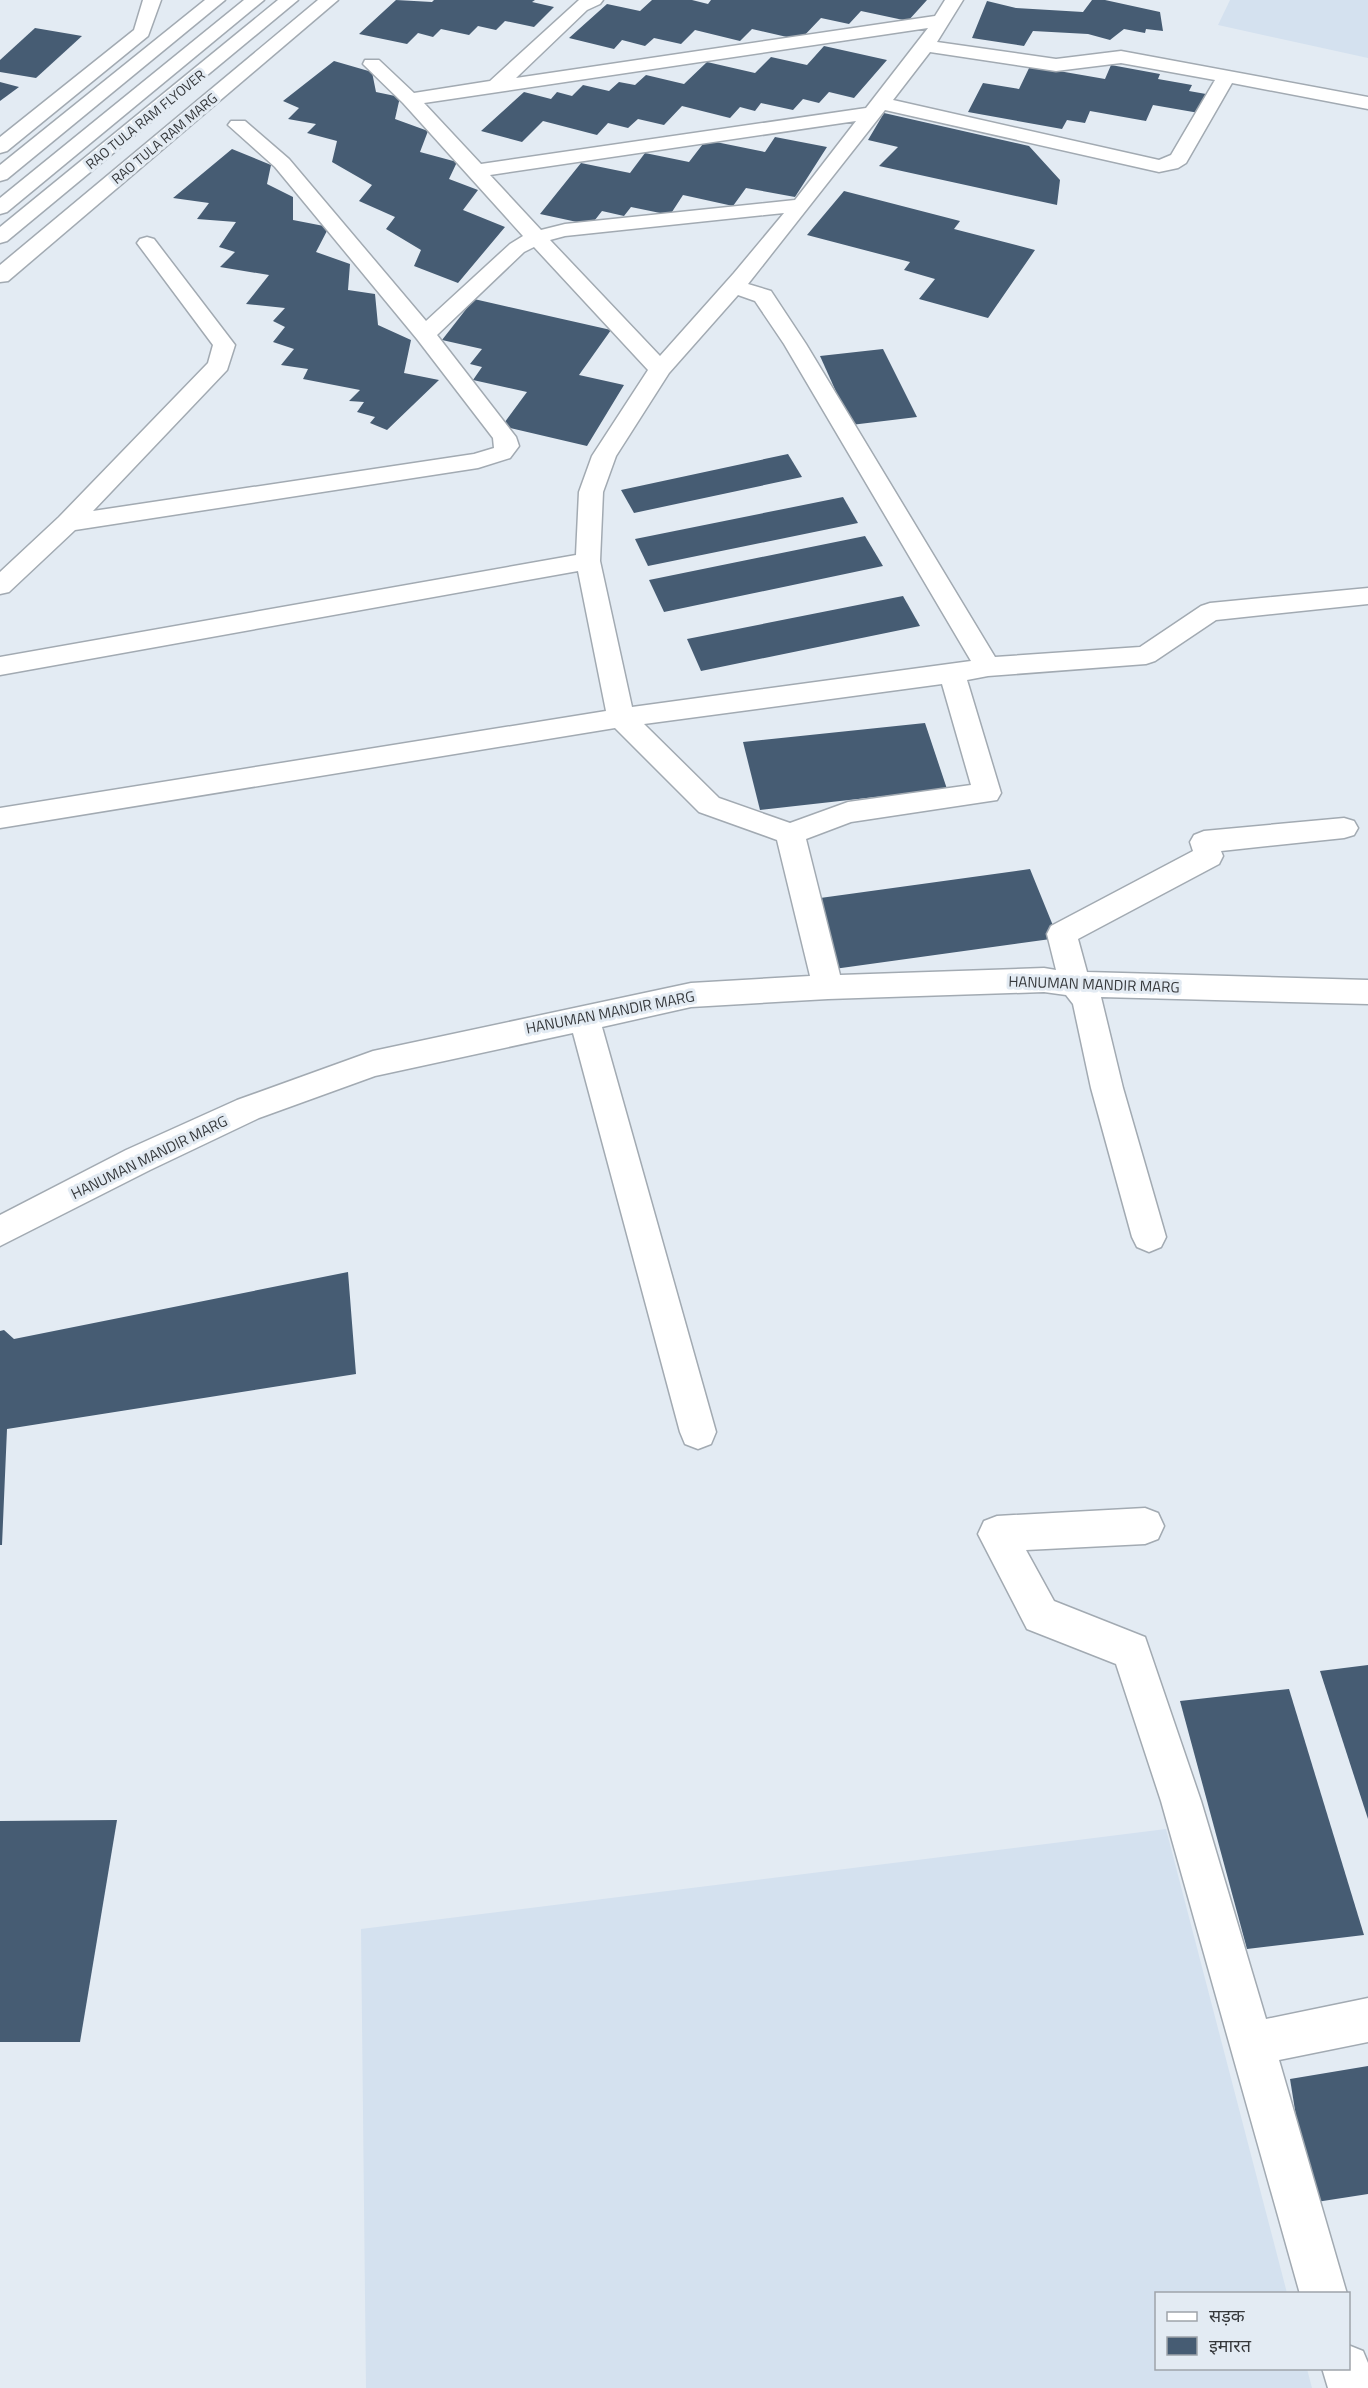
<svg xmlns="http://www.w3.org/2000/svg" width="1368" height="2388" viewBox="0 0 1368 2388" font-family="'Titillium Web','Noto Sans Devanagari',sans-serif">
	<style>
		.built { fill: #d4e1ef }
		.building { fill: #465c73 }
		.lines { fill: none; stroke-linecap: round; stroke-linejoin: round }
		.minor-casing { stroke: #a2aab2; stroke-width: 3 }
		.major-casing { stroke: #a2aab2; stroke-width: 3 }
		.highway-casing { stroke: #a2aab2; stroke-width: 3 }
		.minor { fill: #fff; fill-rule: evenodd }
		.major { fill: #fff; fill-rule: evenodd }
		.highway { fill: #fff; fill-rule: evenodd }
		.labels { text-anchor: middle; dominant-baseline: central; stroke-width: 6; stroke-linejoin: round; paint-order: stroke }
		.far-street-label { font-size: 14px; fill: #36393c; stroke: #e3ebf3 }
		.street-label { font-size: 15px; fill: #36393c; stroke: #e3ebf3 }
	</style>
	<rect width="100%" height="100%" fill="#e3ebf3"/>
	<g class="built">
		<path d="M1230,0H1368V58L1218,25Z"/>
		<path d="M1166,1829L1287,2293L1156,2294V2368L1307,2369L1312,2388H366L361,1929Z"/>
	</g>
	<g class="building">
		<path d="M396,0L432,2L434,0H535L532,2L554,7L534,27L505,21L496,30L478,26L469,35L441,29L433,37L418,33L407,44L359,34Z"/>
		<path d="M652,0H692L708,4L711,0H927L908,21L861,11L849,24L821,18L800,40L752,29L740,41L695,30L681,44L654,38L645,46L622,40L614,49L569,38L607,4L640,11Z"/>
		<path d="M1092,0H1105L1160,12L1163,31L1146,29L1145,33L1124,29L1110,40L1088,34L1033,31L1024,46L972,38L987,1L1016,8L1083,12Z"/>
		<path d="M35,28L82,36L36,78L0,72V60Z"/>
		<path d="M824,46L887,60L854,98L829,92L819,103L803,99L793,110L761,103L755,111L740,107L730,118L682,106L664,125L638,119L628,128L608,123L597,135L543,121L522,142L481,131L524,92L551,99L557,92L572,96L583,85L609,91L619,82L635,85L646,75L684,84L707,62L755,73L771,57L807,65Z"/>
		<path d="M334,61L372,72L376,92L400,97L395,119L428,131L420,152L457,162L449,179L478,190L463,210L505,227L458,283L414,266L421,250L386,229L395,217L359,201L372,185L332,162L337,141L307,133L316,124L288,119L299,108L283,101Z"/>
		<path d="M1111,65L1160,74L1158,79L1192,85L1189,91L1206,94L1199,113L1153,105L1146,121L1090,111L1085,123L1067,120L1062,129L968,112L983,83L1019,89L1030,66L1105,79Z"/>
		<path d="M0,82L19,87L0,101Z"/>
		<path d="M884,113L1029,146L1060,180L1057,205L879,166L898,147L868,140Z"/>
		<path d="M775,137L827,147L795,197L746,188L733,206L683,195L670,215L631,207L624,216L602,211L591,225L540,214L581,163L630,173L645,153L689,162L706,140L765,152Z"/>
		<path d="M232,149L271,165L267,184L293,197V220L329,227L316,252L350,264L348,290L375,294L378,325L411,340L404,373L439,380L387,430L370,423L375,417L357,412L364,402L349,401L360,390L303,379L308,369L281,365L294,349L273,342L285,327L273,321L285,308L246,304L269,275L220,267L235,252L219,247L236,222L197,219L209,203L173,198Z"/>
		<path d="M844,191L960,221L954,229L1035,250L988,318L919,299L935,279L904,270L910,262L807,235Z"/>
		<path d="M474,299L611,330L579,375L624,385L587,446L502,426L527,392L473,380L482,367L470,364L482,349L442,340Z"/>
		<path d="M883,349L917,417L851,425L820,356Z"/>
		<path d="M788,454L802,477L634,513L621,490Z"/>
		<path d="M843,497L858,523L648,566L635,539Z"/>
		<path d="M865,536L883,566L664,612L649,580Z"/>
		<path d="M903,596L920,626L701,671L687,639Z"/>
		<path d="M925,723L947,789L760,810L743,742Z"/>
		<path d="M1030,869L1058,938L834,969L813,899Z"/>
		<path d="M348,1272L356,1374L7,1429L2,1545H0V1331L4,1330L14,1339Z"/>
		<path d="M1368,1665V1819L1320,1671Z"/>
		<path d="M1289,1689L1364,1935L1247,1949L1180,1701Z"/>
		<path d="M117,1820L80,2042H0V1821Z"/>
		<path d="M1368,2066V2194L1310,2203L1290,2079Z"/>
	</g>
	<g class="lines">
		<g class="minor-casing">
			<g id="minor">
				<path d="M143,0H161L148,36L7,151L0,153V137L134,30Z"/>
				<path d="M579,0H603L600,4L587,10L516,78L935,16L945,0H963L937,42L1056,59L1121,51L1368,97V109L1232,83L1186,163L1178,168L1159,172L885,110L748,284L771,291L806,344L995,657L1140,647L1201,606L1210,603L1368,588V604L1216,620L1155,661L1146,664L988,676L967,680L1001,793L997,800L851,822L806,839L840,975L1044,968L1056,970L1047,934L1051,926L1193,851L1190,842L1194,835L1204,831L1344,818L1354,821L1358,828L1354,835L1344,838L1221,851L1223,856L1219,864L1078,939L1087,972L1368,980V1004L1101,997L1123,1088L1166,1237L1161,1247L1149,1252L1137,1247L1132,1237L1091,1088L1073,1004L1066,995L1044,992L828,999L691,1007L602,1027L716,1432L711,1444L698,1449L685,1444L680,1432L573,1033L375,1076L259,1118L150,1170L0,1246V1215L126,1150L237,1100L373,1051L691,983L810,976L777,840L699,812L615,728L0,828V808L606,711L578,571L0,675V657L576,555L579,492L592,456L648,370L534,247L524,252L437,335L516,437L519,446L510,458L478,468L75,530L9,592L0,594V572L59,517L208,363L213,345L137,243L140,239L147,237L154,239L235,345L227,370L93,511L474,454L494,448L493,438L417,339L275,167L228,125L231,121H245L289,159L426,321L510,244L523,236L403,103L363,64L365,60H379L414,93L490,81ZM928,28L866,108L481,164L424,103ZM930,52L1056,71L1121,63L1215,80L1171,155L1159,160L893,100ZM856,121L795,200L565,224L541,230L490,175ZM784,213L734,273L660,356L550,240L565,236ZM738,295L755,301L784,344L971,661L632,707L600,561L603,492L616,456L669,373ZM942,684L971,785L848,802L790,823L719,798L644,724Z"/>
				<path d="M1145,1508L1158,1513L1164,1526L1158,1539L1145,1544L1026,1550L1054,1601L1145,1637L1201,1801L1266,2019L1368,1998V2042L1279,2060L1347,2294H1300L1161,1801L1116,1664L1027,1629L978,1534L984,1521L997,1516Z"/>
				<path d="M1348,2345L1363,2351L1368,2363V2388H1328L1322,2368H1348Z"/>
			</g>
		</g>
		<g class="major-casing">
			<g id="major">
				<path d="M205,0H225L7,179L0,181V165Z"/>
				<path d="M318,0H338L8,281L0,282V265Z"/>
			</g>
		</g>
		<g class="highway-casing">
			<g id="highway">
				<path d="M244,0H264L7,212L0,214V198Z"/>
				<path d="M278,0H298L7,241L0,243V227Z"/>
			</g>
		</g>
		<use href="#minor" class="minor"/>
		<use href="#major" class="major"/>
		<use href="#highway" class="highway"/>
	</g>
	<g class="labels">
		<g class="far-street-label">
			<text transform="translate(145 119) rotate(-39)">RAO TULA RAM FLYOVER</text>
			<text transform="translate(164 138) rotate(-40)">RAO TULA RAM MARG</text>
		</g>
		<g class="street-label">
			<text transform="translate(1094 984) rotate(2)">HANUMAN MANDIR MARG</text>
			<text transform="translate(610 1012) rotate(-11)">HANUMAN MANDIR MARG</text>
			<text transform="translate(149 1157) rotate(-26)">HANUMAN MANDIR MARG</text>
		</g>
	</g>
	<rect x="1155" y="2292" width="195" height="78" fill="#e3ebf3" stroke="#9ea4aa" stroke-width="1.5"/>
	<rect x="1167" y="2312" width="30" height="9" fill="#ffffff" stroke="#9ea4aa" stroke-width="1.5"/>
	<text x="1209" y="2322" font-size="18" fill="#36393c">सड़क</text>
	<rect x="1167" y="2337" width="30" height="18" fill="#465c73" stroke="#9ea4aa" stroke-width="1.5"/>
	<text x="1209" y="2352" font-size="18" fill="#36393c">इमारत</text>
</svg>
